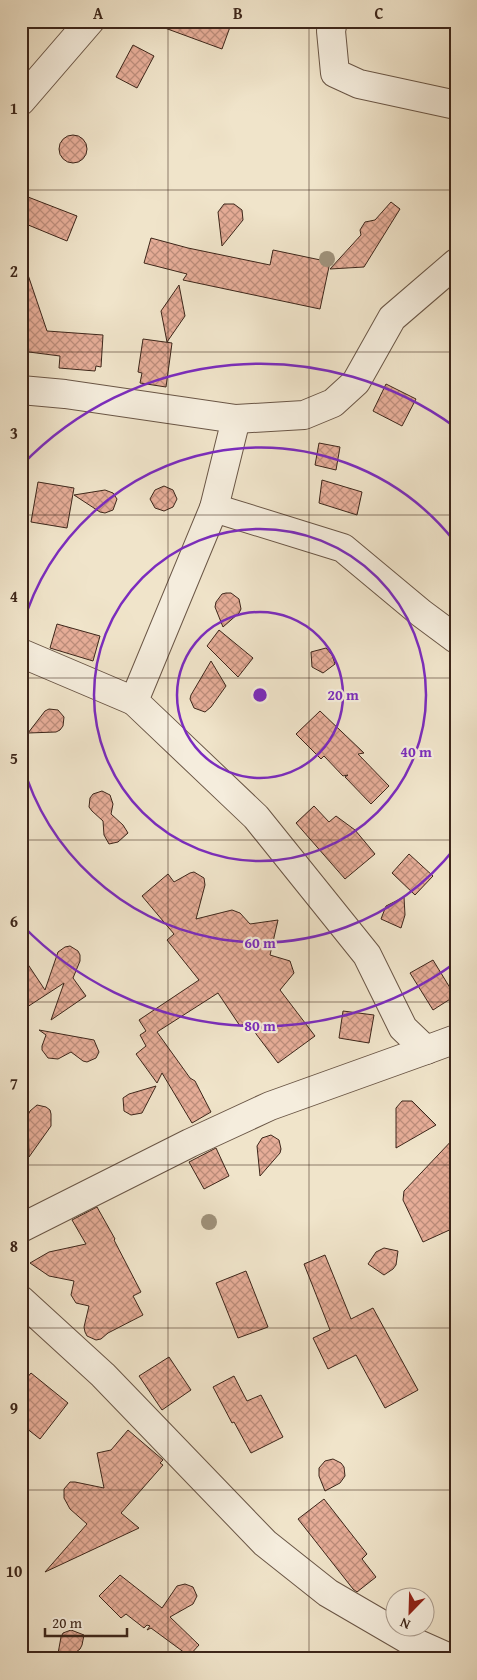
<svg xmlns="http://www.w3.org/2000/svg" width="477" height="1680" viewBox="0 0 477 1680" font-family="'Gentium Book Plus',serif">
	<style>
		.building { fill: url(#building-cross-hatch); stroke: #3d261a }
		.lines { fill: none; stroke-linecap: round; stroke-linejoin: round }
		.minor-casing { stroke: #6a5646; stroke-width: 30 }
		.minor { stroke: #f5eddd; stroke-width: 28 }
		.tree { fill: #9f917a }
		.grid { fill: none; stroke: #3d261a; stroke-width: 1; stroke-opacity: 0.55 }
		.ring { fill: none; stroke: #7b2cbf; stroke-width: 2.5 }
		.centre { fill: #7b2cbf; stroke: #f5eddd; stroke-width: 2.5 }
		.ring-label { font-size: 15px; text-anchor: middle; font-weight: bold; fill: #7b2cbf; stroke: #f5eddd; stroke-width: 4.5; stroke-linejoin: round; paint-order: stroke }
		.neatline { fill: none; stroke: #3d261a; stroke-width: 2 }
		.grid-label { font-size: 16px; text-anchor: middle; font-weight: bold; fill: #3d261a }
	</style>
	<defs>
		<pattern id="building-cross-hatch" width="8" height="8" patternUnits="userSpaceOnUse" patternTransform="scale(1.25)"><rect width="8" height="8" fill="#e6ad98"/><path d="M0 0l8 8M0 8l8-8" fill="none" stroke="#bc8d7b"/></pattern>
	</defs>
	<rect width="100%" height="100%" fill="#f0e4ca"/>
	<filter id="stains"><feTurbulence type="fractalNoise" baseFrequency=".004" numOctaves="4"/><feColorMatrix values="0 0 0 0 .2 0 0 0 0 .09 0 0 0 0 .02 0 0 0 .5 -.17"/></filter>
	<radialGradient id="worn" r=".72"><stop offset=".6" stop-color="#630" stop-opacity="0"/><stop offset="1" stop-color="#630" stop-opacity=".3"/></radialGradient>
	<g class="building">
		<path d="M154,21H214L230,27L222,49L154,24Z"/>
		<path d="M133,45L154,56L137,88L116,77Z"/>
		<circle cx="73" cy="149" r="14"/>
		<path d="M28,197L77,216L67,241L21,222V214Z"/>
		<path d="M391,202L400,209L364,267L330,269L361,235L360,230L365,222L375,220Z"/>
		<path d="M224,204H234L242,210L243,220L222,246L218,212Z"/>
		<path d="M151,238L188,248L270,265L273,250L330,262L320,309L183,280L187,274L144,263Z"/>
		<path d="M21,266H25L47,331L103,335L101,367L96,366L95,371L59,368L60,356L21,351Z"/>
		<path d="M179,285L185,316L167,342L161,311Z"/>
		<path d="M143,339L172,343L166,387L140,383L142,373L138,372Z"/>
		<path d="M386,384L416,399L402,426L373,411Z"/>
		<path d="M319,443L340,447L336,470L315,465Z"/>
		<path d="M322,480L362,492L357,515L319,503Z"/>
		<path d="M38,482L74,488L67,528L31,522Z"/>
		<path d="M164,486L173,490L177,499L173,507L164,511L155,508L150,499L155,490Z"/>
		<path d="M105,490L113,493L117,499L113,510L105,513L100,512L74,495Z"/>
		<path d="M226,593H231L239,599L241,609L239,613L223,627L215,607L216,602L222,594Z"/>
		<path d="M57,624L100,636L93,661L50,648Z"/>
		<path d="M219,630L253,658L238,677L207,646Z"/>
		<path d="M326,648L332,655L335,664L323,673L312,667L311,652Z"/>
		<path d="M211,661L226,686L211,707L205,712L194,708L190,699L191,695Z"/>
		<path d="M49,709L58,710L64,717L63,726L60,730L56,732L28,733L45,711Z"/>
		<path d="M320,711L364,753L358,754L389,786L371,804L345,777L348,775L343,776L324,756L321,759L296,734Z"/>
		<path d="M102,791L110,795L113,804L111,814L123,825L128,833L118,842L109,844L104,835L103,821L92,811L89,807L90,798L93,794Z"/>
		<path d="M314,806L329,822L336,816L355,830L375,854L345,879L296,823Z"/>
		<path d="M409,854L433,876L415,895L392,873Z"/>
		<path d="M194,872L204,878L205,885L196,919L232,910L240,913L250,924L278,920L270,955L290,961L294,973L280,990L315,1036L278,1063L247,1022L240,1026L218,993L157,1032L190,1078L195,1081L211,1112L192,1123L162,1073L157,1083L136,1054L146,1046L140,1035L146,1031L139,1020L199,980L167,940L174,934L142,896L168,874L174,882L190,873Z"/>
		<path d="M404,897L405,915L401,928L381,919L386,906Z"/>
		<path d="M70,946L78,951L80,955V961L73,978L86,996L51,1020L64,983L21,1011V954L45,990L58,952L65,947Z"/>
		<path d="M433,960L455,996L433,1010L410,973Z"/>
		<path d="M343,1011L374,1015L369,1043L339,1038Z"/>
		<path d="M39,1030L94,1040L99,1052L96,1058L87,1062L83,1061L71,1052L58,1059L48,1058L42,1050V1046L46,1035Z"/>
		<path d="M156,1086L142,1113L131,1115L124,1111L123,1098L129,1094Z"/>
		<path d="M402,1101H412L436,1125L396,1148V1108Z"/>
		<path d="M37,1105L46,1107L50,1110L51,1114V1126L29,1157L28,1115L30,1111Z"/>
		<path d="M271,1135L279,1140L281,1149L280,1153L260,1176L257,1146L262,1138Z"/>
		<path d="M456,1136V1227L423,1242L403,1200L404,1191Z"/>
		<path d="M216,1148L229,1176L204,1189L189,1162Z"/>
		<path d="M97,1207L115,1239L114,1240L141,1292L133,1296L143,1315L108,1333L101,1339L96,1340L87,1336L85,1332L84,1327L89,1306L76,1303L71,1295L74,1281L49,1276L30,1263L49,1252L86,1244L72,1220Z"/>
		<path d="M384,1248L398,1251L396,1265L393,1269L384,1275L368,1264L376,1252Z"/>
		<path d="M325,1255L351,1319L373,1308L418,1390L385,1408L356,1355L328,1369L313,1338L330,1330L304,1264Z"/>
		<path d="M246,1271L268,1327L238,1338L216,1283Z"/>
		<path d="M169,1357L191,1390L162,1410L139,1376Z"/>
		<path d="M31,1373L68,1403L40,1439L21,1424V1385Z"/>
		<path d="M234,1376L247,1401L261,1395L283,1437L251,1453L234,1422L232,1423L213,1387Z"/>
		<path d="M128,1430L163,1460L160,1463L163,1465L121,1513L139,1528L45,1572L87,1524L70,1509L64,1498V1489L70,1482H75L104,1488L97,1453L111,1450Z"/>
		<path d="M333,1459L341,1463L344,1467L345,1476L340,1483L325,1491L319,1476V1468L325,1461Z"/>
		<path d="M324,1499L367,1554L362,1559L376,1577L357,1592L353,1589L298,1519Z"/>
		<path d="M120,1575L162,1608L177,1586L185,1584L193,1587L197,1596L193,1604L170,1617L199,1645L189,1656L151,1628L147,1630L150,1626L147,1625L144,1628L126,1614L121,1618L99,1596Z"/>
		<path d="M71,1630L84,1635L82,1645L80,1649L67,1659H57L61,1637L63,1633Z"/>
	</g>
	<g class="lines">
		<g class="minor-casing">
			<g id="minor">
				<path d="M333,21L331,31L335,73L359,84L456,105"/>
				<path d="M21,101L90,21"/>
				<path d="M21,390L65,394L236,419L304,415L333,403L356,382L392,318L456,263"/>
				<path d="M236,419L214,508L134,701L256,817L367,955L403,1028L426,1050L456,1039"/>
				<path d="M214,508L343,548L421,613L456,639"/>
				<path d="M21,653L134,701"/>
				<path d="M21,1228L190,1143L270,1106L426,1050"/>
				<path d="M21,1300L103,1375L265,1543L328,1593L407,1639L452,1659"/>
			</g>
		</g>
		<use href="#minor" class="minor"/>
	</g>
	<g class="tree">
		<circle cx="327" cy="259" r="8"/>
		<circle cx="209" cy="1222" r="8"/>
	</g>
	<path class="grid" d="M168,21V1659M309,21V1659M21,190H456M21,352H456M21,515H456M21,678H456M21,840H456M21,1002H456M21,1165H456M21,1328H456M21,1490H456"/>
	<g class="ring">
		<circle cx="260" cy="695" r="83"/>
		<circle cx="260" cy="695" r="166"/>
		<path d="M455 848A248 248 0 0 1 22 763M22 627A248 248 0 0 1 455 542"/>
		<path d="M455 963A331 331 0 0 1 22 925M22 465A331 331 0 0 1 455 427"/>
	</g>
	<circle cx="260" cy="695" r="8" class="centre"/>
	<g class="ring-label">
		<text x="343" y="700">20 m</text>
		<text x="416" y="757">40 m</text>
		<text x="260" y="948">60 m</text>
		<text x="260" y="1031">80 m</text>
	</g>
	<rect width="477" height="1680" fill="none" stroke="#f0e4ca" stroke-width="55"/>
	<g transform="translate(410 1612) rotate(203)"><circle r="24" fill="#f5eddd" stroke="#ab9d8f"/>
	<path d="M0-4L9 19L0 12L-9 19Z" fill="#8f2418"/>
	<text y="-8" font-size="14" font-weight="bold" text-anchor="middle" fill="#3d261a">N</text>
	</g>
	<path d="M45 1628v8h82v-8" fill="none" stroke="#3d261a" stroke-width="2.5"/>
	<text x="52" y="1628" font-size="15" fill="#3d261a" stroke="#f5eddd" stroke-width="4" paint-order="stroke">20 m</text>
	<rect x="28" y="28" width="422" height="1624" class="neatline"/>
	<g class="grid-label">
		<text x="98" y="19">A</text>
		<text x="238" y="19">B</text>
		<text x="379" y="19">C</text>
		<text x="14" y="114">1</text>
		<text x="14" y="277">2</text>
		<text x="14" y="439">3</text>
		<text x="14" y="602">4</text>
		<text x="14" y="764">5</text>
		<text x="14" y="927">6</text>
		<text x="14" y="1089">7</text>
		<text x="14" y="1252">8</text>
		<text x="14" y="1414">9</text>
		<text x="14" y="1577">10</text>
	</g>
	<rect width="100%" height="100%" filter="url(#stains)"/>
	<rect width="100%" height="100%" fill="url(#worn)"/>
</svg>
